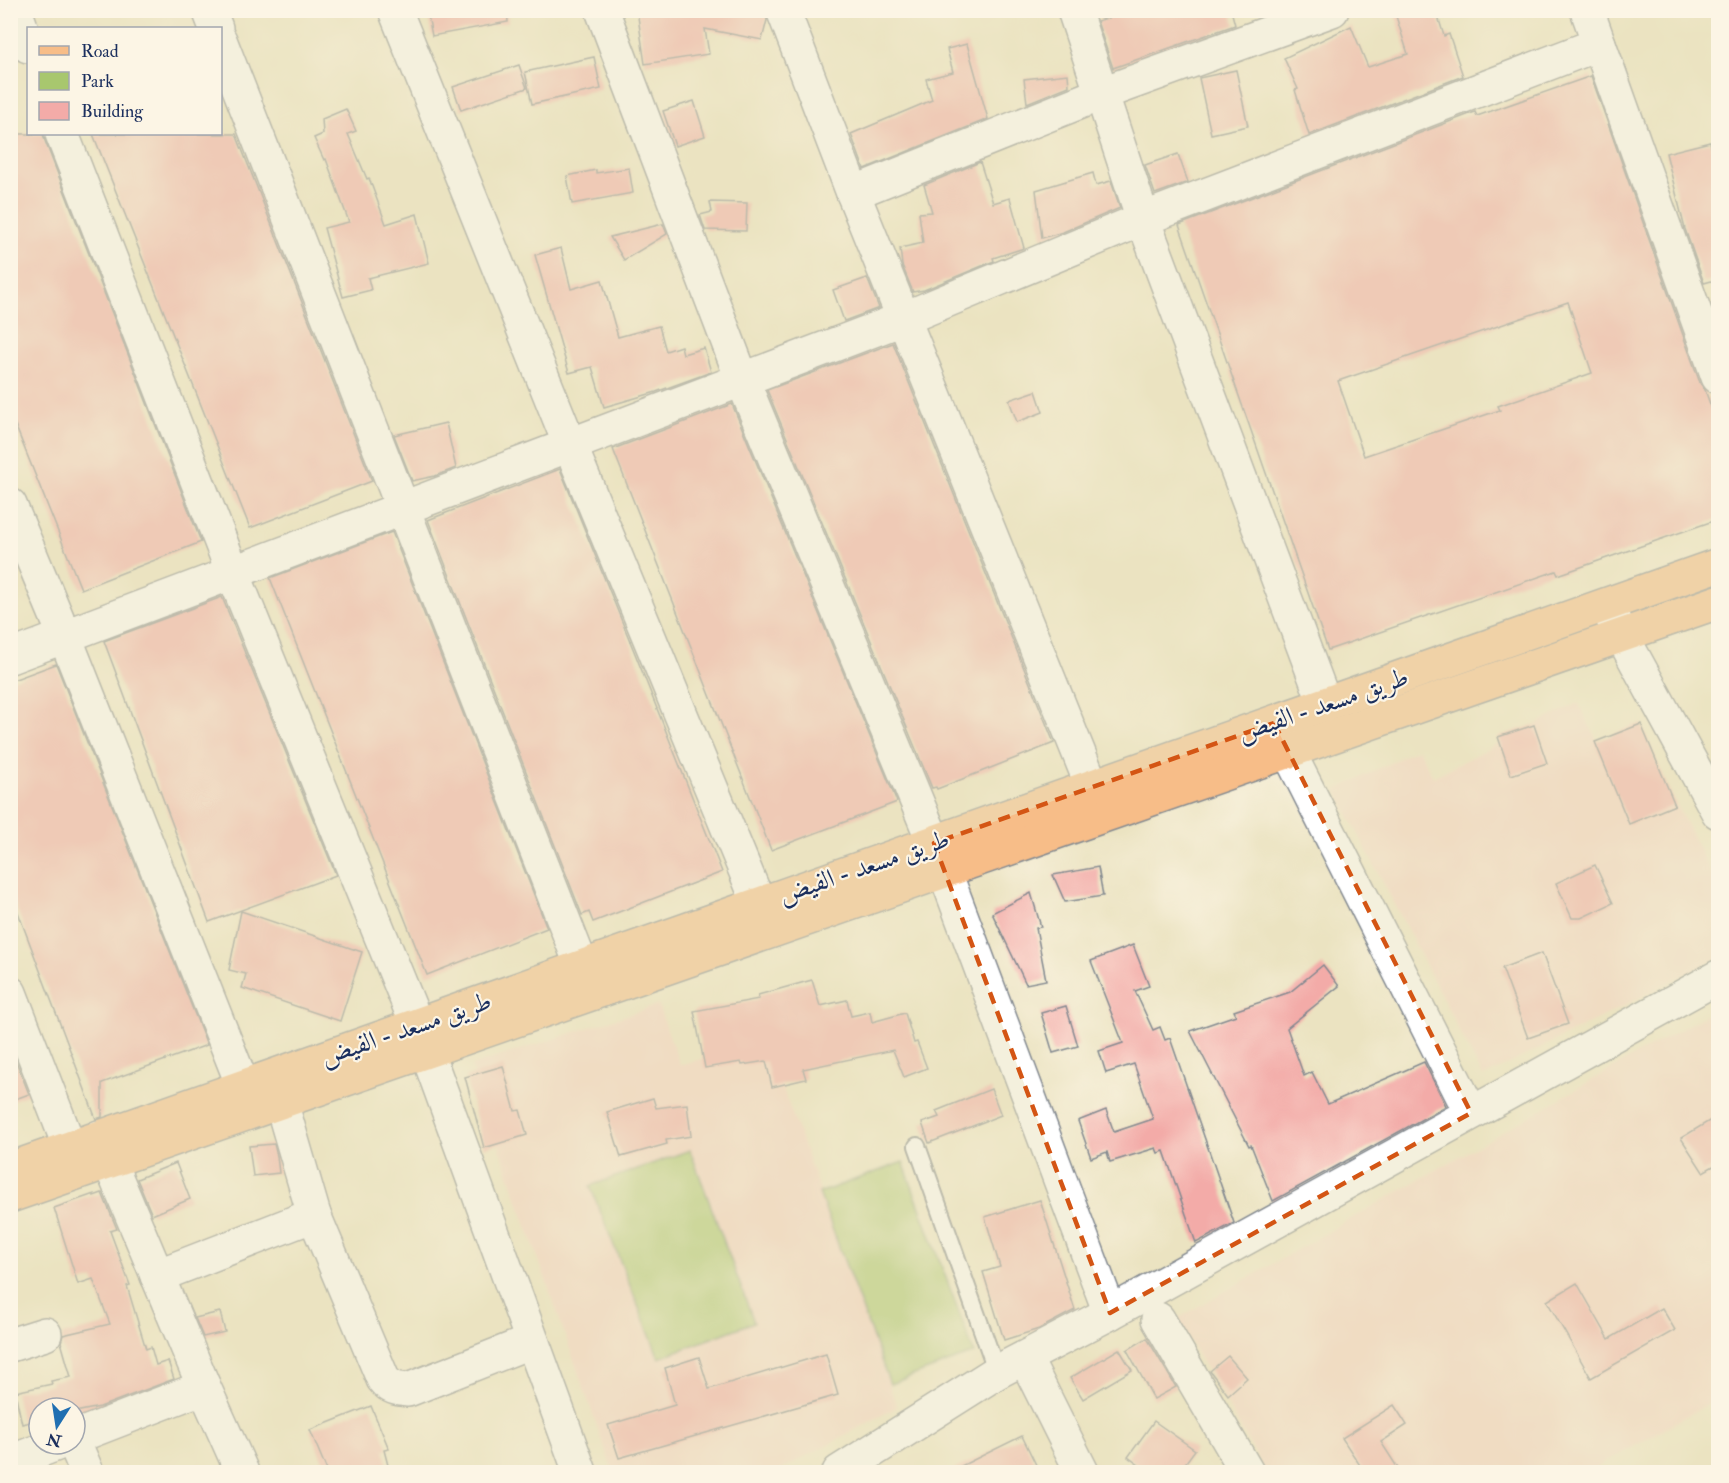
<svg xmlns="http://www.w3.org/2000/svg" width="1729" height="1483" viewBox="0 0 1729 1483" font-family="'IM FELL Double Pica',Amiri,serif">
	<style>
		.built { fill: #f6d2c4 }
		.green { fill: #a8c76e; stroke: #627b66; stroke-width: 1.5 }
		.building { fill: #f3aba8; fill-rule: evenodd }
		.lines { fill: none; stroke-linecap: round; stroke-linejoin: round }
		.service-casing { stroke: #838990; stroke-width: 20 }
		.minor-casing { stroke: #838990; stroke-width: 36 }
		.primary-casing { stroke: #838990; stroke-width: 36 }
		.service { stroke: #fff; stroke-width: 16 }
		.minor { stroke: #fff; stroke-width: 33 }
		.primary { stroke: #f7bd88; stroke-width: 33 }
		.marked { fill: none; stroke: #d45514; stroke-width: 4.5; stroke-dasharray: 12 8; stroke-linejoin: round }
		.labels { text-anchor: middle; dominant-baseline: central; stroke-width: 4.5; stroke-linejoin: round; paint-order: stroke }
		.street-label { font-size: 26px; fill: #1b2f5e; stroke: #fcf5e5 }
	</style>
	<rect width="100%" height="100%" fill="#fcf5e5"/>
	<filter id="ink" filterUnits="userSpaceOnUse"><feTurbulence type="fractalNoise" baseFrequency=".0167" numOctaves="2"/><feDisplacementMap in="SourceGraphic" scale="12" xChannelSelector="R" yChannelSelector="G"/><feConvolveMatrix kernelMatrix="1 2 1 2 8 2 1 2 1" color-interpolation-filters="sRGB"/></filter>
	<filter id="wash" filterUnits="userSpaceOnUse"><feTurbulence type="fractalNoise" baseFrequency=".008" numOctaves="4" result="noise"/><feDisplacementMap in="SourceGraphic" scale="24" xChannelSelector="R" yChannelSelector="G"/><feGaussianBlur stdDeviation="1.35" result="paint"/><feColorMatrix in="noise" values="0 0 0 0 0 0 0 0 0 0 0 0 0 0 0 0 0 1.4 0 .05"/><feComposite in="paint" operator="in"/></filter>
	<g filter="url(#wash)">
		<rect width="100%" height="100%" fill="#ebe3c1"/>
		<g class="built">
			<path d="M1578,703L1598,742L1635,724L1718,886V958L1483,1077L1336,790L1418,749L1433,777Z"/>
			<path d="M658,1005L680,1065L766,1041L897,1407L777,1472H613L471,1066Z"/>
			<path d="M1718,1008V1398L1589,1472H1266L1177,1319Z"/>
		</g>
		<g class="green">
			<path d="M690,1150L754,1322L659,1358L590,1186Z"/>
			<path d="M903,1162L974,1353L890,1384L819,1193Z"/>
		</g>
		<g id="blocks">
			<g class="building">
				<path d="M427,10H507L508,22L432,36Z"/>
				<path d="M637,10H765L767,20L762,40L705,29L709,54L645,64Z"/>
				<path d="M1136,10H1231L1235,25L1113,68L1097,21Z"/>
				<path d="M1394,10H1436L1444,36L1449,34L1463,76L1309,135L1295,90L1298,89L1284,58L1351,26L1368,67L1408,54Z"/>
				<path d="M967,44L988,119L864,169L851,134L932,100L926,79L953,72L947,49Z"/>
				<path d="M594,57L601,89L532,104L525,72Z"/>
				<path d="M519,65L527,88L461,110L453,87Z"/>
				<path d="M1236,70L1248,126L1211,134L1199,78Z"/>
				<path d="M1068,74L1069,86L1027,103L1024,79Z"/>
				<path d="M1591,76L1700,383L1705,390L1719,429V519L1558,575L1556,571L1328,650L1179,225L1475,112L1477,116ZM1568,302L1592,373L1498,406L1500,410L1364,456L1338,381Z"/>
				<path d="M694,101L705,136L675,146L663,111Z"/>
				<path d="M346,109L356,131L348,134L367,179L369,178L386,224L417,214L429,263L368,278L371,290L343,297L324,228L349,222L326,159L324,160L314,138L323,134L322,119Z"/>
				<path d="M10,134H43L45,141L201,542L81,589L10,412Z"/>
				<path d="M93,134H236L372,481L250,528Z"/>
				<path d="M1710,142L1719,176V279L1704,283L1685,229L1666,153Z"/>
				<path d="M1178,154L1188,182L1155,194L1145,165Z"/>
				<path d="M980,162L993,203L1010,198L1024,248L993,258L994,261L924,290L913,292L902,265L900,248L923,243L919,213L932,212L924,185Z"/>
				<path d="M629,168L633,193L572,204L567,176L596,170V173Z"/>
				<path d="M1093,173L1096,185L1111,181L1120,208L1063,232L1042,238L1036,190Z"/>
				<path d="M710,202L747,203L746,231L705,230L700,215L712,212Z"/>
				<path d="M663,224L667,234L624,260L610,237Z"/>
				<path d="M561,248L571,289L602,280L618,337L659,326L666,351L681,346L683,354L704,348L711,372L656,392L604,407L592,367L569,373L535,255Z"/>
				<path d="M867,278L879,308L844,321L833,290Z"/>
				<path d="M893,343L1054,743L937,789L936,787L932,788L767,390Z"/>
				<path d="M1036,391L1043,412L1017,422L1009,400Z"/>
				<path d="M732,404L897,802L771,850L613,449Z"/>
				<path d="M446,423L456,468L435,476L412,481L394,435Z"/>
				<path d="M560,469L636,656L722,872L593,922L589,912L582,915L428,520Z"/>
				<path d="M392,532L547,928L427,975L270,578Z"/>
				<path d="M222,597L336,875L209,922L104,641Z"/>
				<path d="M56,664L207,1045L102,1083V1117L96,1119L10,891V681Z"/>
				<path d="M1641,724L1675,805L1629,824L1595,742Z"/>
				<path d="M1534,725L1547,763L1511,775L1498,737Z"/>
				<path d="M1595,865L1613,903L1581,918H1572L1556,883Z"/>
				<path d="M1098,867L1103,896L1065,902L1053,875Z"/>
				<path d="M1031,893L1041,927L1036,928L1046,980L1026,984L992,913Z"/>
				<path d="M241,911L362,952L340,1021L242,988L246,974L229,970Z"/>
				<path d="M1133,945L1149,986L1135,991L1153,1030L1160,1027L1165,1040L1170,1038L1234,1223L1196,1243L1164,1151L1158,1153L1156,1148L1110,1162L1107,1152L1091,1158L1078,1121L1106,1110L1114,1132L1153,1119L1134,1064L1106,1073L1099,1051L1123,1043L1091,961Z"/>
				<path d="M1542,953L1568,1024L1528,1038L1502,968Z"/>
				<path d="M1323,965L1339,986L1287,1028L1304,1076L1312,1072L1328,1104L1424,1062L1446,1106L1273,1201L1251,1145L1249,1146L1190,1031L1236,1015L1234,1011L1290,992Z"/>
				<path d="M812,980L820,1006L847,1000L851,1016L870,1012L872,1022L905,1013L914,1043L917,1042L927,1068L904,1077L893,1050L803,1069L806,1079L772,1087L766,1061L742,1065L741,1062L705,1068L694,1011L759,999L758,995Z"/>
				<path d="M1066,1006L1078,1046L1053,1053L1041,1013Z"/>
				<path d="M10,1046L29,1094L10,1101Z"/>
				<path d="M503,1066L515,1111L520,1110L527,1135L484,1148L465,1077Z"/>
				<path d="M991,1089L1001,1115L929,1143L922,1123L939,1117L936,1111Z"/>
				<path d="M653,1098L656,1108L687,1104L691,1136L666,1140L667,1144L621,1157L607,1112Z"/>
				<path d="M1719,1115V1163L1703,1172L1681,1138Z"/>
				<path d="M274,1144L277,1156L279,1173L253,1176L249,1146Z"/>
				<path d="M176,1163L190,1199L152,1215L137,1179Z"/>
				<path d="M102,1193L117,1229L110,1231L130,1285L127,1286L146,1349L151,1347L156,1365L168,1361L174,1379L100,1407L75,1412V1408H39V1420L22,1424L15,1392L52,1384L51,1381L71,1377L61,1342L63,1335L110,1324L93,1279L78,1284L54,1208L94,1194V1196Z"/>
				<path d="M1040,1200L1075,1310L1039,1329L1004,1340L983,1272L1000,1267L985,1217Z"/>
				<path d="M1577,1283L1609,1339L1662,1308L1675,1330L1591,1378L1547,1301Z"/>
				<path d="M220,1312L225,1332L203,1337L195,1318Z"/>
				<path d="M1147,1338L1176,1387L1154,1399L1127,1350Z"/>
				<path d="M1119,1349L1132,1370L1083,1399L1070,1378Z"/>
				<path d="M826,1354L838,1395L619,1458L608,1425L675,1405L665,1368L699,1357L709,1389Z"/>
				<path d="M1228,1356L1247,1378L1228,1395L1210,1371Z"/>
				<path d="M1394,1405L1407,1425L1381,1442L1401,1473H1365L1342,1438Z"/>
				<path d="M371,1406L389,1449L384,1450L390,1473H328L310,1430Z"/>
				<path d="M1154,1421L1195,1450L1178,1473H1150L1128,1457Z"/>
				<path d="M1022,1436L1040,1473H947Z"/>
			</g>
		</g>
	</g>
	<g filter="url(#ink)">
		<use href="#blocks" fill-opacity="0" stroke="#838990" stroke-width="1.5"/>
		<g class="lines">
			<g class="service-casing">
				<path id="service" d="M917,1146L997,1372"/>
			</g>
			<g class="minor-casing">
				<g id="minor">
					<path d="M15,10L28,46"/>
					<path d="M209,10L216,28"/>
					<path d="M395,10L570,445L759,904"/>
					<path d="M602,10L742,379L934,843L1110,1313"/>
					<path d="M783,10L853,193L1092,786"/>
					<path d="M1074,10L1143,219L1325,704"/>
					<path d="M1587,10L1718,377"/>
					<path d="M220,40L582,967"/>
					<path d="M62,134L233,573L417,1025L580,1472"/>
					<path d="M853,193L1100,94L1332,10"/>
					<path d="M10,505L65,637L243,1086"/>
					<path d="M1609,612L1718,812"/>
					<path d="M10,657L905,318L1143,219L1599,44"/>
					<path d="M1276,727L1471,1113"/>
					<path d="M10,993L70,1148"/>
					<path d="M281,1102L314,1215"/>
					<path d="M99,1137L204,1387L242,1472"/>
					<path d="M157,1276L314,1215L383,1379C390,1388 397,1389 408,1390L532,1341"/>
					<path d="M1158,1319L1247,1472"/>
					<path d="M10,1345L45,1334"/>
					<path d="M1025,1358L1082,1472"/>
					<path d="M75,1437L204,1387"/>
					<path d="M75,1444L87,1472"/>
					<path d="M10,1462L57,1444"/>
					<path d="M839,1472L997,1372L1110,1313L1718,977"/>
				</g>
			</g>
			<g class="primary-casing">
				<g id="primary">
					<path d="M10,1169L1718,565"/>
					<path d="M10,1196L1718,602"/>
				</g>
			</g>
			<use href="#service" class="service"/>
			<use href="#minor" class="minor"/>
			<use href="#primary" class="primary"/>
		</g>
	</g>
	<path d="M0 0H1729V1483H0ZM1274,723L1471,1113L1110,1313L934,843Z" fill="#ebe3c1" fill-opacity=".55" fill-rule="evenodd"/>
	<path class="marked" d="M1274,723L1471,1113L1110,1313L934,843Z"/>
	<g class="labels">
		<g class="street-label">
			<text transform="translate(1323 705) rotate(-19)">طريق مسعد - الفيض</text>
			<text transform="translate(864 867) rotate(-19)">طريق مسعد - الفيض</text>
			<text transform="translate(406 1029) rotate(-19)">طريق مسعد - الفيض</text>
		</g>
	</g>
	<rect width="1729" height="1483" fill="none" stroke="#fcf5e5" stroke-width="36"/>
	<rect x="27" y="27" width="195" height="108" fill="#fcf5e5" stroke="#a2a6af" stroke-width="1.5"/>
	<rect x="39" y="46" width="30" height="9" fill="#f7bd88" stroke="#a2a6af" stroke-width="1.5"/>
	<text x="81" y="57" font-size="18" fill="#1b2f5e">Road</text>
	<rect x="39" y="72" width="30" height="18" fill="#a8c76e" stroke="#a2a6af" stroke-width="1.5"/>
	<text x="81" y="87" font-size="18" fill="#1b2f5e">Park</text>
	<rect x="39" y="102" width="30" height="18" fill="#f3aba8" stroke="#a2a6af" stroke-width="1.5"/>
	<text x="81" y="117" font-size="18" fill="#1b2f5e">Building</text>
	<g transform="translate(57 1426) rotate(192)"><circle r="28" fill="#fcf5e5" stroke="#a2a6af" stroke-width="1.5"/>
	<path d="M0-4.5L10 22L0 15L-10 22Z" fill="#1f6fb2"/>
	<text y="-9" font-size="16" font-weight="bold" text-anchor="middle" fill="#1b2f5e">N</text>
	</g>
</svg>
